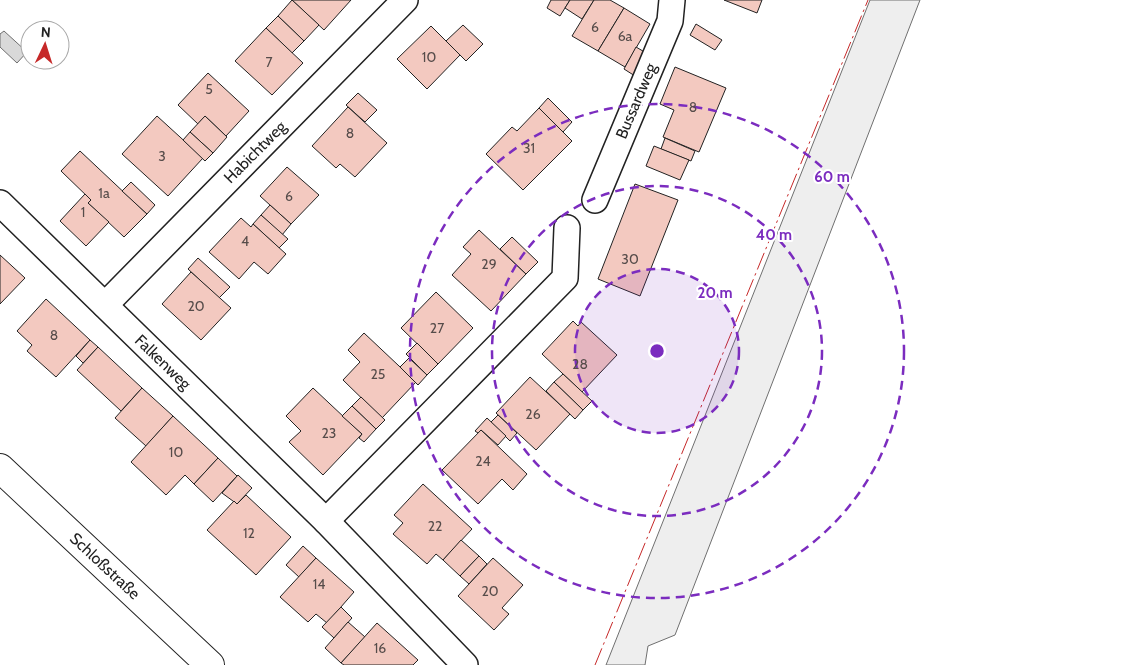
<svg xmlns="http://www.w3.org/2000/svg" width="1144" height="665" viewBox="0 0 1144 665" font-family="Cabin,sans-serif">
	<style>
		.green { fill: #eee; stroke: #6f6f6f }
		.water { fill: #d9d9d9; stroke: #6f6f6f }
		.building { fill: #f3c9c0; stroke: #222 }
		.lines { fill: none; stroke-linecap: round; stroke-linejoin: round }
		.street-casing { stroke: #222; stroke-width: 28 }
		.secondary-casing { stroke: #222; stroke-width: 30 }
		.street { stroke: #fff; stroke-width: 25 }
		.secondary { stroke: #fff; stroke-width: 28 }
		.power { stroke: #c62828; stroke-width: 1; stroke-dasharray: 18 4 2.5 4; stroke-linecap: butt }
		.ring { fill: none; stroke: #7b2cbf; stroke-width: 2.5; stroke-dasharray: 9 6 }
		.labels { text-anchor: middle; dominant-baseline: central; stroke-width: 4; stroke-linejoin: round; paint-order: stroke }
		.number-label { font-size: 14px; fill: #564c4a }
		.street-label { font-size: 16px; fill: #222; stroke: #fff }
		.centre { fill: #7b2cbf; stroke: #fff; stroke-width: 2.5 }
		.ring-label { font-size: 15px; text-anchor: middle; font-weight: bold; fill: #7b2cbf; stroke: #fff; stroke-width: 4; stroke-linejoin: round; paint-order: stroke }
	</style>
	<rect width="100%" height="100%" fill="#fff"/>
	<path class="green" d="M870,0H920L675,635L648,646L645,665H606Z"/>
	<path class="water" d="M4,31L27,52L17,63L0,47V34Z"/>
	<g class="building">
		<path d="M292,0H351L324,30Z"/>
		<path d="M292,0L319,25L304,41L278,16Z"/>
		<path d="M551,0H570L560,16L547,8Z"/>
		<path d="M570,0H594L582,19L565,8Z"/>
		<path d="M594,0H610L624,8L598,51L572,36Z"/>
		<path d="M724,0H762L757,13Z"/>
		<path d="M624,8L650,24L625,67L598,51Z"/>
		<path d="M278,16L304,41L292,53L266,28Z"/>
		<path d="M696,24L722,40L715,50L690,35Z"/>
		<path d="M463,25L483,44L466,61L446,41Z"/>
		<path d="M431,26L460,55L427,89L397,59Z"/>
		<path d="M266,28L303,63L272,95L235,61Z"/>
		<path d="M636,47L648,54L635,76L624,69Z"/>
		<path d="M675,67L726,88L699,152L663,137L674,110L660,104Z"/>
		<path d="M208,73L249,111L226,136L205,116L198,124L178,105Z"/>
		<path d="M358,93L377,110L365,122L346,105Z"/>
		<path d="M548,98L572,122L563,132L539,108Z"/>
		<path d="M348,107L387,143L355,177L340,164L336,168L312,146Z"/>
		<path d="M539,108L572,141L523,190L486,154L512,127L517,131Z"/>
		<path d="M157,116L203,158L168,196L122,154Z"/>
		<path d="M205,116L227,137L213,153L190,132Z"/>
		<path d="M190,132L213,153L205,161L183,140Z"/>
		<path d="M665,138L695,151L691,161L661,149Z"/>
		<path d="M654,146L689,160L680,180L646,166Z"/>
		<path d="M80,151L147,214L124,237L88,203L91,200L61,171Z"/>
		<path d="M287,167L319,195L291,224L260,196Z"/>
		<path d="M131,182L155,205L147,214L122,191Z"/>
		<path d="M635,184L678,200L640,296L598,279Z"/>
		<path d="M85,194L91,200L88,203L109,222L86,246L60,221Z"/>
		<path d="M270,205L291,224L282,235L261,215Z"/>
		<path d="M261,215L288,239L279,248L253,224Z"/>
		<path d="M241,218L251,227L253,224L286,254L268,274L254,262L239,279L209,252Z"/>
		<path d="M479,230L526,274L491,311L452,275L471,254L463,247Z"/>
		<path d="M512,237L538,262L526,274L500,249Z"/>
		<path d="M0,255L25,278L0,304Z"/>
		<path d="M198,258L230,287L219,298L188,269Z"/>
		<path d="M191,272L231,308L201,340L162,304Z"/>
		<path d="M436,292L473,328L438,364L401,328Z"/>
		<path d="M46,299L90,340L56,377L27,351L32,345L17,331Z"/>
		<path d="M573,321L578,326L581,322L617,355L582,392L542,354Z"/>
		<path d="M364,333L416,382L382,418L343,380L360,362L348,350Z"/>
		<path d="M90,340L98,347L83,363L76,356Z"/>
		<path d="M417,343L438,364L427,375L406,354Z"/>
		<path d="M98,347L142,388L121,411L77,370Z"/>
		<path d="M409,358L427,375L418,385L400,367Z"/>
		<path d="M563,374L592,401L583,410L554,382Z"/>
		<path d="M530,377L570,414L536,450L496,413Z"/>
		<path d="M554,382L583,410L575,419L546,391Z"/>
		<path d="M142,388L173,416L146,446L115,418Z"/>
		<path d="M313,388L362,434L323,475L289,442L301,431L286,416Z"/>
		<path d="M361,397L385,420L376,429L352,406Z"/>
		<path d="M352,406L376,429L364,442L359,438L362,434L342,416Z"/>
		<path d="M498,415L517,433L510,441L491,422Z"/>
		<path d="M173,416L218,458L194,484L185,475L166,495L131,462Z"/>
		<path d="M487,418L506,436L498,445L481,430L478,433L475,431Z"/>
		<path d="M481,430L527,474L513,490L502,479L478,504L442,470Z"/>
		<path d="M218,458L237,476L213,502L194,484Z"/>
		<path d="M238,475L252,488L237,504L222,493Z"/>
		<path d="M423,484L472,529L443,560L436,554L427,564L393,534L403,523L394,515Z"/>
		<path d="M246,495L291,537L256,575L207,530L234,501L237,504Z"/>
		<path d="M461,540L479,556L460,576L443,560Z"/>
		<path d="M303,546L316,558L299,577L286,565Z"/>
		<path d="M479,556L487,564L469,584L460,576Z"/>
		<path d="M316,558L354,592L327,623L316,614L308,622L280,597Z"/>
		<path d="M493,558L523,585L502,608L509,614L494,630L458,596Z"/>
		<path d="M341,607L352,618L334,638L322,627Z"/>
		<path d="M348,622L365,637L341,663L325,648Z"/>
		<path d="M377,623L418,660L413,665H344L341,663Z"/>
	</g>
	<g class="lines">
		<g class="street-casing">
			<g id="street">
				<path d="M595,200L670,21L672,0"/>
				<path d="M0,203L326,521L465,665"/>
				<path d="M105,305L405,0"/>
				<path d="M326,521L565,278L567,228"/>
			</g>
		</g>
		<g class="secondary-casing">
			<path id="secondary" d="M0,468L210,665"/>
		</g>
		<use href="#street" class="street"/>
		<use href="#secondary" class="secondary"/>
		<path class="power" d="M595,665L868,0"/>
	</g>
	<circle cx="657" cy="351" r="82" fill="#7b2cbf" fill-opacity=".12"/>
	<g class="ring">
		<circle cx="657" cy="351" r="82"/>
		<circle cx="657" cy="351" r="165"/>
		<circle cx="657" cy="351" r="247"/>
	</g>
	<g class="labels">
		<g class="number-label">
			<text x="595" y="27">6</text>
			<text x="625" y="36">6a</text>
			<text x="429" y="57">10</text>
			<text x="269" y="62">7</text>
			<text x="209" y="89">5</text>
			<text x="693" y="107">8</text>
			<text x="350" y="133">8</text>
			<text x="529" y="148">31</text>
			<text x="162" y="156">3</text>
			<text x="104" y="193">1a</text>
			<text x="289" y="196">6</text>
			<text x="83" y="212">1</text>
			<text x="245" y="241">4</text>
			<text x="630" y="259">30</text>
			<text x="489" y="264">29</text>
			<text x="196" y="306">20</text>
			<text x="437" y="328">27</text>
			<text x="54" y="335">8</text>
			<text x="580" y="364">28</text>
			<text x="378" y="374">25</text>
			<text x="533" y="414">26</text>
			<text x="329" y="433">23</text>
			<text x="176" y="452">10</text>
			<text x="483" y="461">24</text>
			<text x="435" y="526">22</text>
			<text x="249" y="533">12</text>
			<text x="319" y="584">14</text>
			<text x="490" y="591">20</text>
			<text x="380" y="648">16</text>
		</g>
		<g class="street-label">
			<text transform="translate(636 101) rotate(-67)">Bussardweg</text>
			<text transform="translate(255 152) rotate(-45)">Habichtweg</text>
			<text transform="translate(163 362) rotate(44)">Falkenweg</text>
			<text transform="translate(105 566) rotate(43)">Schloßstraße</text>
		</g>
	</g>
	<circle cx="657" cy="351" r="8" class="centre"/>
	<g class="ring-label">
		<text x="832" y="182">60 m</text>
		<text x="774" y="240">40 m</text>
		<text x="715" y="298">20 m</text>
	</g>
	<g transform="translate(45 45) rotate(4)"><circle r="24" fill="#ffffff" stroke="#a7a7a7"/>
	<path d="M0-4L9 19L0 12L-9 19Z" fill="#c62828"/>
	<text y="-8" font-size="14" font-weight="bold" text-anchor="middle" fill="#222222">N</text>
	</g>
</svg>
